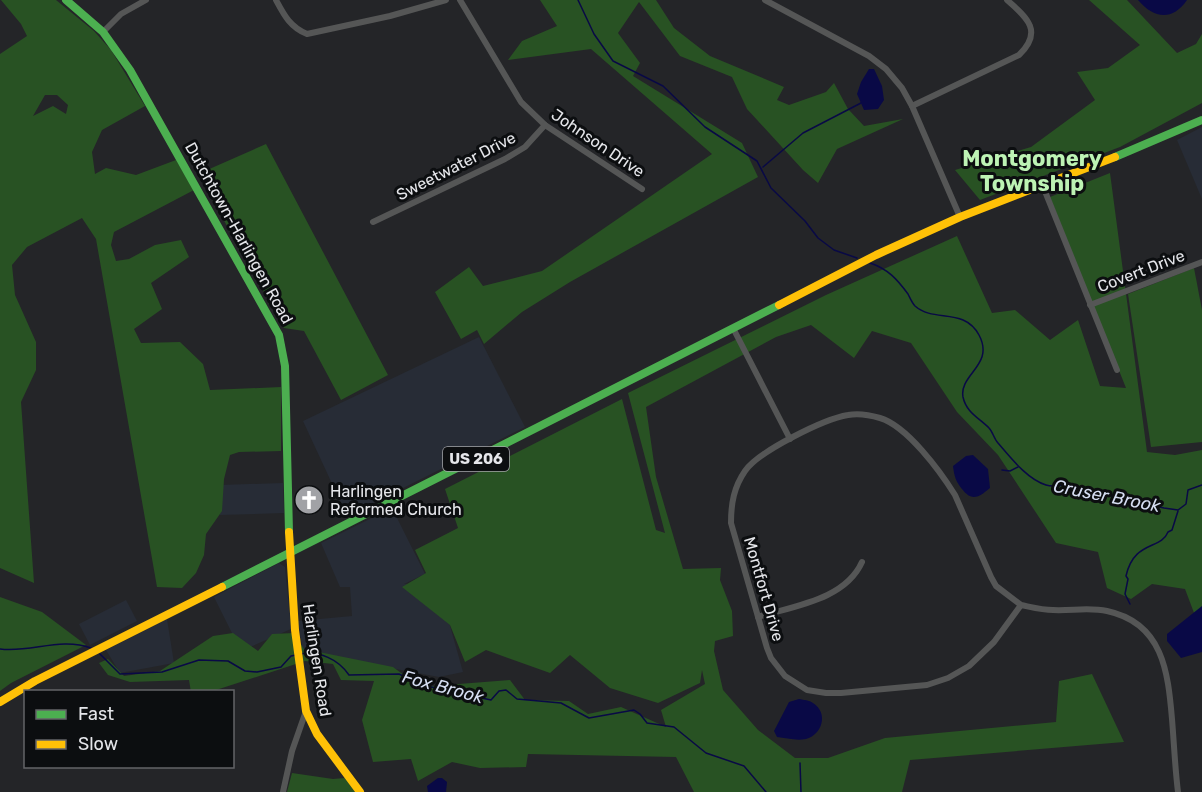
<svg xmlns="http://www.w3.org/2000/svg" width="1202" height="792" viewBox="0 0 1202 792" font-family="Rubik,sans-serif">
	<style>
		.built { fill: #272c36 }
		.green { fill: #285223; fill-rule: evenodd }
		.water { fill: #090946 }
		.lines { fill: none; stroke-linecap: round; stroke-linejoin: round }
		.stream { stroke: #090946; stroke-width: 1.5 }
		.street { stroke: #555656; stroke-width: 6 }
		.fast { stroke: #4caf50; stroke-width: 8 }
		.slow { stroke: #ffc107; stroke-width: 8 }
		.labels { text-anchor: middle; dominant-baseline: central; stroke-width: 6; stroke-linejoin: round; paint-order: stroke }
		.shield { fill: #0c0e10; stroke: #a4a5a9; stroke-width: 1.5 }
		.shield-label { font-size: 15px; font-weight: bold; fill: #e5e6ea }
		.street-label { font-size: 16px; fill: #e5e6ea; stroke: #0c0e10 }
		.poi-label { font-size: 16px; fill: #e5e6ea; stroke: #0c0e10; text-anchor: start }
		.water-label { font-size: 18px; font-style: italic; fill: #d6def2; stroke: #0c0e10 }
		.district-label { font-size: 22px; font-weight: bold; fill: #bdf3b4; stroke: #0c0e10 }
	</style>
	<rect width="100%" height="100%" fill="#242528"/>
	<g class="built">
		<path d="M1202,127V199L1177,140Z"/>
		<path d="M479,337L525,427L347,516L303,421Z"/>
		<path d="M283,483L284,513L220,515V485Z"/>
		<path d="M392,508L425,574L404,584L438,583L463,672L439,677L303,652L298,621L352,616L350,587H340L321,543Z"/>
		<path d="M279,563L285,567L291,629L241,651L214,597Z"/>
		<path d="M126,600L137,621L90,645L79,624Z"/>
		<path d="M167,619L174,663L120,673L106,650Z"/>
	</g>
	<g class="green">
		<path d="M1,0H56L94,31L111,50L145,106L102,130L92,152L95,174L106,168L136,175L176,160L194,190L114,232L111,245L116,261L129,259L155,245L181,240L189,257L151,283L162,309L134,329L141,343L180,342L203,364L210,390L281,387V451L239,452L230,455L224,479L222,511L206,534L204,555L196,573L182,588L157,587L96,239L82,218L27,247L12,265L15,295L36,342V370L21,402L34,583L0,568V54L27,36L21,24ZM45,95H57L68,105L66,114L53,106L33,116Z"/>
		<path d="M540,0H656L674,28L710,56L784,87L777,100L789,105L826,92L834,83L848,109L864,126L903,119L837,149L818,183L803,170L747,109L732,77L680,56L639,2L618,33L640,63L633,76L742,143L758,177L570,282L522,312L484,344L477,330L461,339L435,292L469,267L483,286L542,271L712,154L591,49L508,60L522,41L557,26Z"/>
		<path d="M1089,0H1127L1177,53L1196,44L1202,34V103L1120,147L980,200L955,170L1031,147L1095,100L1077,72L1108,68L1140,45Z"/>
		<path d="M266,144L388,375L341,400L304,331L284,328L198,174Z"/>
		<path d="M1110,173L1147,452L1175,455L1202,450V634L1185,589L1152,584L1131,599L1107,588L1098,552L1056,543L998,455L957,412L911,343L872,331L854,358L811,325L776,337L646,407L656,477L683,569L721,568L720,580L732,611L733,636L715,641L714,651L723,690L758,730L795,758H828L885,738L1056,722L1059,681L1092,674L1124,742L910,760L902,792H694L676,757L528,754L526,767L480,768L452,762L418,781L411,759L373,762L362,720L374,681L341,680L333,664L305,661L213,691L191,692L189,680L130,682L108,675L99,663L108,659L124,676L160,671L213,636L233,633L258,651L272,634L294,633L304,649L393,667L420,687L510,680L525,700L569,701L588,714L621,707L666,727L661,710L705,684L702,670L700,683L658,703L610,688L570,655L550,673L486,650L465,662L450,625L402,587L426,573L415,550L458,528L445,489L622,399L656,530L665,533L628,393L826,295L957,236L992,313L1015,310L1050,340L1078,320L1100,386L1126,388L1050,197Z"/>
		<path d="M1194,268L1202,310V442L1151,447L1128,294Z"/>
		<path d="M0,597L42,612L86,645L11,683L0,691Z"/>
		<path d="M292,773L333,779L345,778L355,792H287Z"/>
	</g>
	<g class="water">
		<path d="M1138,0H1187C1172,22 1153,18 1138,0Z"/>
		<path d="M869,69H874L882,86L884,100L878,109L864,110L857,94L861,82Z"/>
		<path d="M973,455L988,469L990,488C976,500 970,501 959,485C955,479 954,474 953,466L966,456Z"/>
		<path d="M1202,606V652L1181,658L1167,641V634Z"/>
		<path d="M799,699C804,700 809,700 813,703C829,713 822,735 806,739C796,741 786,738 777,737L774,731L789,702Z"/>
		<path d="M438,778H442L447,782L446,792H428L427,786Z"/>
	</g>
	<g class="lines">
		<g class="stream">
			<path d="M578,0L594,34L613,61L663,86L705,127L757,161L771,188L805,221L818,238L834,250L857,258"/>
			<path d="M763,167L803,133L861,103"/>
			<path d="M870,263C888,269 897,279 908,294C910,298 912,303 915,306C934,323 964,307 979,335C995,365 959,374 963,397C966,412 979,418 989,428C993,432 994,439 998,443C1011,458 1027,479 1046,485C1052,487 1058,486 1064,485L1164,508L1178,510L1186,504L1188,490L1202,485"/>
			<path d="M1002,470L1010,471L1018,467"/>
			<path d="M1130,604L1125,594L1128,579L1126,576C1134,540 1161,550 1168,532L1172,530L1178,511"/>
			<path d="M0,649C31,653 60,637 91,648"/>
			<path d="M100,654L120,674L162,672L199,660L228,661L245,671L257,672L281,667L291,656L296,655"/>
			<path d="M300,654C320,651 338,659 349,675L399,674L422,685L491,700L499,691L506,690L517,699L561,703L589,718L634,710L640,714L647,723L674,727L706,753L744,766L766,792"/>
			<path d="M800,763L801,792"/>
		</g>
		<g class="street">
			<path d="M276,0C284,15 290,27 307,34L390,16L446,0"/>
			<path d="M460,0L521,102L545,125L642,189"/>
			<path d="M765,0L869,56L886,69L902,88L912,106L960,217"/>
			<path d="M103,32L121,14L146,0"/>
			<path d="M912,106L1019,55C1043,32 1028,18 1007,0"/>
			<path d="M1042,184L1117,370"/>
			<path d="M373,222L505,159L525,147L545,125"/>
			<path d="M1090,305L1202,262"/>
			<path d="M733,328L790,439"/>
			<path d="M1021,605L996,586L991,577L955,495C940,471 907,426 880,418C870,415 858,413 848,415C824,419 759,451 745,471C734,487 731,503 731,523L767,648L771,658L785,676L807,690L826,693H841L927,685L948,678L969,666L994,642L1021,605C1031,607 1042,610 1053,610C1071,611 1089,607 1107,611C1163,623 1168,672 1172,719C1174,743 1175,768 1178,792"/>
			<path d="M758,617C793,606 845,600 862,562"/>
			<path d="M283,792L292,751L306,711"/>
		</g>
		<g class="fast">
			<path d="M66,0L103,32L130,70L279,335L285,366L289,532"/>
			<path d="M1115,157L1202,120"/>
			<path d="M222,587L779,305"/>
		</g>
		<g class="slow">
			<path d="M779,305L876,255L960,217L1115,157"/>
			<path d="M289,532L295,630L306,711L317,734L360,792"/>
			<path d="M0,702L35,681L222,587"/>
		</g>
	</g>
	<defs>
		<g id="church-disc" transform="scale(1.5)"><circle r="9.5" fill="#a1a2a6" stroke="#0c0e10"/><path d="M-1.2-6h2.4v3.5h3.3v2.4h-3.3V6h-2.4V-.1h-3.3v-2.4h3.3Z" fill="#fff"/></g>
	</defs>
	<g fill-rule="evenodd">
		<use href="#church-disc" x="309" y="500"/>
	</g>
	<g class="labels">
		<rect class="shield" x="443" y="447" width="66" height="24" rx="4.5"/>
		<g class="shield-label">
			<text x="476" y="459">US 206</text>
		</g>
		<g class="street-label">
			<text transform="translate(598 143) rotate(34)">Johnson Drive</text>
			<text transform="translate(456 166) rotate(-27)">Sweetwater Drive</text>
			<text transform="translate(239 233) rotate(61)">Dutchtown-Harlingen Road</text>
			<text transform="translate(1141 271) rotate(-21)">Covert Drive</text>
			<text transform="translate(764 589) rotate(74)">Montfort Drive</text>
			<text transform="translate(317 660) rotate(81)">Harlingen Road</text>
		</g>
		<g class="poi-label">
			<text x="330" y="491">Harlingen<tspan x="330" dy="18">Reformed Church</tspan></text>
		</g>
		<g class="water-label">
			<text transform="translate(1107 496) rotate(11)">Cruser Brook</text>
			<text transform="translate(443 687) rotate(15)">Fox Brook</text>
		</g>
		<g class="district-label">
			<text x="1032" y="158">Montgomery<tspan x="1032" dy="25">Township</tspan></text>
		</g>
	</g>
	<rect x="24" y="690" width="210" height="78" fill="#0c0e10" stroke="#636467" stroke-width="1.5"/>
	<rect x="36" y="710" width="30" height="9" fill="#4caf50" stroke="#636467" stroke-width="1.5"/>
	<text x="78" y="720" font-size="18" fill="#e5e6ea">Fast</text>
	<rect x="36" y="740" width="30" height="9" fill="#ffc107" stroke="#636467" stroke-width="1.5"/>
	<text x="78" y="750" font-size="18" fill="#e5e6ea">Slow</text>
</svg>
